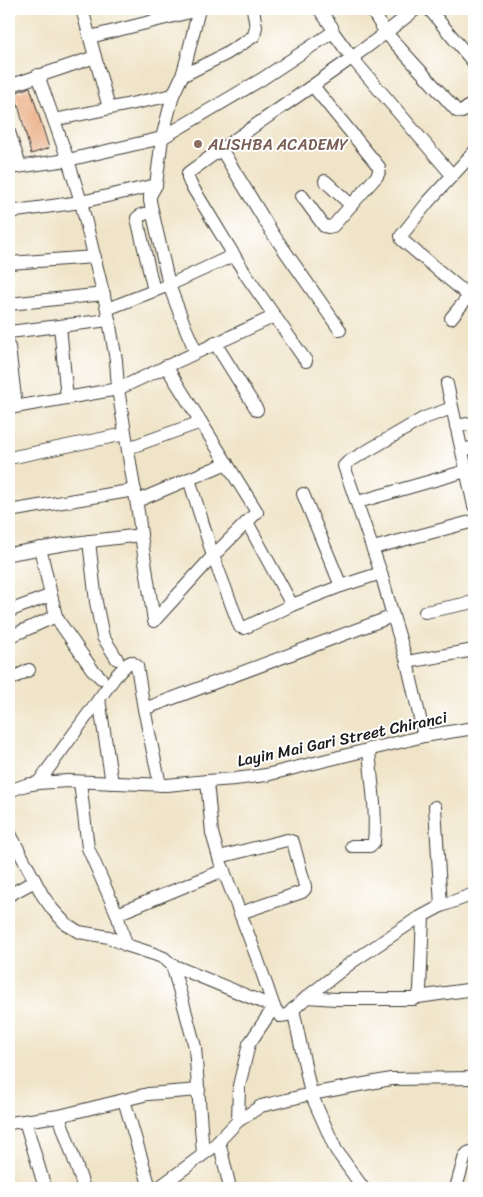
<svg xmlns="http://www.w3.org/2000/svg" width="483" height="1197" viewBox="0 0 483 1197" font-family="Sriracha,sans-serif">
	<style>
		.building { fill: #e8a77c }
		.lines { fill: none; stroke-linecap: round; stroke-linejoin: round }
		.minor-casing { stroke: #3c3a36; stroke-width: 14 }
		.minor { stroke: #fff; stroke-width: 12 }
		.education-dot { fill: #8d6e63; stroke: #fff; stroke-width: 2 }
		.labels { text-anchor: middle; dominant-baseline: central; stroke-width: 4; stroke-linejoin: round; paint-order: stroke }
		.education-label { font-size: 16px; fill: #785e54; stroke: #fff; text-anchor: start }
		.street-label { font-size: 16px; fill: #1c1c1c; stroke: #fff }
	</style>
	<rect width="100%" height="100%" fill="#fff"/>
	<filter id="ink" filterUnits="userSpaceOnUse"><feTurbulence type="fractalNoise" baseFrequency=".02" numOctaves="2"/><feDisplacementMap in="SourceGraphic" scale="10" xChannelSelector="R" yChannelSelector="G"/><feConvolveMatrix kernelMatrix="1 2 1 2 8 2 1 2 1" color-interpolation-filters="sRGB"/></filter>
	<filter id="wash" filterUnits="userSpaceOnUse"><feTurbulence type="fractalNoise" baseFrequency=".0096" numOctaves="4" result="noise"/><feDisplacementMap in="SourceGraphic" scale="20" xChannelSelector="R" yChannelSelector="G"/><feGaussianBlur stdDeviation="1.12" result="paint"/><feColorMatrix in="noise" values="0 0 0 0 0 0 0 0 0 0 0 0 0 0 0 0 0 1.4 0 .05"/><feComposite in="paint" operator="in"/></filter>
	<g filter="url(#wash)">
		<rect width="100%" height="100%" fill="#f0e4c8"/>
		<g id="blocks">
			<path class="building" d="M30,87L49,148L31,154L15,93Z"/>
		</g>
	</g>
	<g filter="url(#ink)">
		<use href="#blocks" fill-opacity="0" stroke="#3c3a36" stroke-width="1"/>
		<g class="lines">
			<g class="minor-casing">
				<g id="minor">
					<path d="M82,9L109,108"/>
					<path d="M319,9L332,27L333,32L352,58L452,175"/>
					<path d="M371,9L386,33L457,111L462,112L474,102"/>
					<path d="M429,9L474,63"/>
					<path d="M90,37L198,10"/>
					<path d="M38,75L68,160L81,202L107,309L116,360L118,389L139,518L141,535L154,621"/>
					<path d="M182,76L226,54L254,36L256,27L253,9"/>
					<path d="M9,86L95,57"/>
					<path d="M54,120L173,95"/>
					<path d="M9,132L20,166"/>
					<path d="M221,149L273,234L340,330"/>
					<path d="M9,168L68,160L162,138L262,79L333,32"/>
					<path d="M325,181L351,205"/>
					<path d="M302,196L324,226L328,227L333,226L377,176L379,172V167L313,86"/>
					<path d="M9,212L81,202L156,185"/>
					<path d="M152,212L141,215L137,218L154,291"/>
					<path d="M9,263L95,257"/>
					<path d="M469,296L402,240L401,236L428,202L474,152"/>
					<path d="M9,304L104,294"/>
					<path d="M107,309L169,285L234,255"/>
					<path d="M451,318L474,290"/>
					<path d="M60,326L67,398"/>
					<path d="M9,332L109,320"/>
					<path d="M215,343L257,410"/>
					<path d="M9,347L16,406"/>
					<path d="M196,352L185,327L169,285L150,201V196L156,185L162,138L173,95L182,76L186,62L199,9"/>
					<path d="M306,361L246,275L190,183L188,178V173C263,118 343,68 416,9"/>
					<path d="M447,384L474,506"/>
					<path d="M9,408L118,389L275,316"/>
					<path d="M456,426L474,423"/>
					<path d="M128,448L201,422"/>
					<path d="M462,449L474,448"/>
					<path d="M9,458L125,434"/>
					<path d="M189,479L213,556L240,627L244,628L292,605L341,586L381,573"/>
					<path d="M303,494L341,586"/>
					<path d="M137,501L227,463"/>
					<path d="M358,502L466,471"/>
					<path d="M9,511L135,490"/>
					<path d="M247,522L292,605"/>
					<path d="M89,541L96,602L103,637L117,659"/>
					<path d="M40,548L56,616L60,623L92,669L101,678"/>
					<path d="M373,548L474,521"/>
					<path d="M9,554L66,544L141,535"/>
					<path d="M9,611L51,595"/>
					<path d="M425,612L474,602"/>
					<path d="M154,621L213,556L257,512L166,366"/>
					<path d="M9,637L56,616"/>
					<path d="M407,662L474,650"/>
					<path d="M9,680L29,670"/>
					<path d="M99,699L112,783"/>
					<path d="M144,709L393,616"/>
					<path d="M424,736L407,662L393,616L381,573L344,466L348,462L424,418L452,408"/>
					<path d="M207,781L212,833L220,861L256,955L274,1007L280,1016L287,1015L307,997L352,962L415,920L441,906L474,894"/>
					<path d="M80,782L88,848L117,914L126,945"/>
					<path d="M38,783L115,677L127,664L131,662L137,666L144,709L160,785"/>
					<path d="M9,791L26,785L38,783L68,781L167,785L207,781L235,779L266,775L424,736L474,728"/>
					<path d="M435,807L441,906"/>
					<path d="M9,832L43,896L53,910L66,924L79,932L109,937L126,945L154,954L164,958L172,965L184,1006L195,1047L203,1154"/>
					<path d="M352,846H370L374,842C377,811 371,780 369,749"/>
					<path d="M219,857L287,840L293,842L305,886V889L302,892L240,913"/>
					<path d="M9,895L35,881"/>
					<path d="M117,914L224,870"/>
					<path d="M172,965L274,1007L249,1044L239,1086L238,1121"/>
					<path d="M307,997L336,999H414L418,997L420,990L423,916"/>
					<path d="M418,997L474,989"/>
					<path d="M293,1009L311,1094L336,1150L363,1188"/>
					<path d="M124,1100L150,1188"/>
					<path d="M59,1116L84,1188"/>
					<path d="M25,1121L45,1188"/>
					<path d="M9,1123L59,1116L148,1094L199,1090"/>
					<path d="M219,1141L230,1188"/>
					<path d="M158,1188L212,1148L238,1121L261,1106L311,1094L391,1079L474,1078"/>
					<path d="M456,1188L465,1156L468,1153L474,1151"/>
				</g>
			</g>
			<use href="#minor" class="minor"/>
		</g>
	</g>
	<circle class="education-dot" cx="198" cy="144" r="5"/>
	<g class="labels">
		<g class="education-label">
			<text x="208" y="144">ALISHBA ACADEMY</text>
		</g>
		<g class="street-label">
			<text transform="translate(342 739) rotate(-12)">Layin Mai Gari Street Chiranci</text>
		</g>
	</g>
	<rect width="483" height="1197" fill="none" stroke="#fff" stroke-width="30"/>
</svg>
